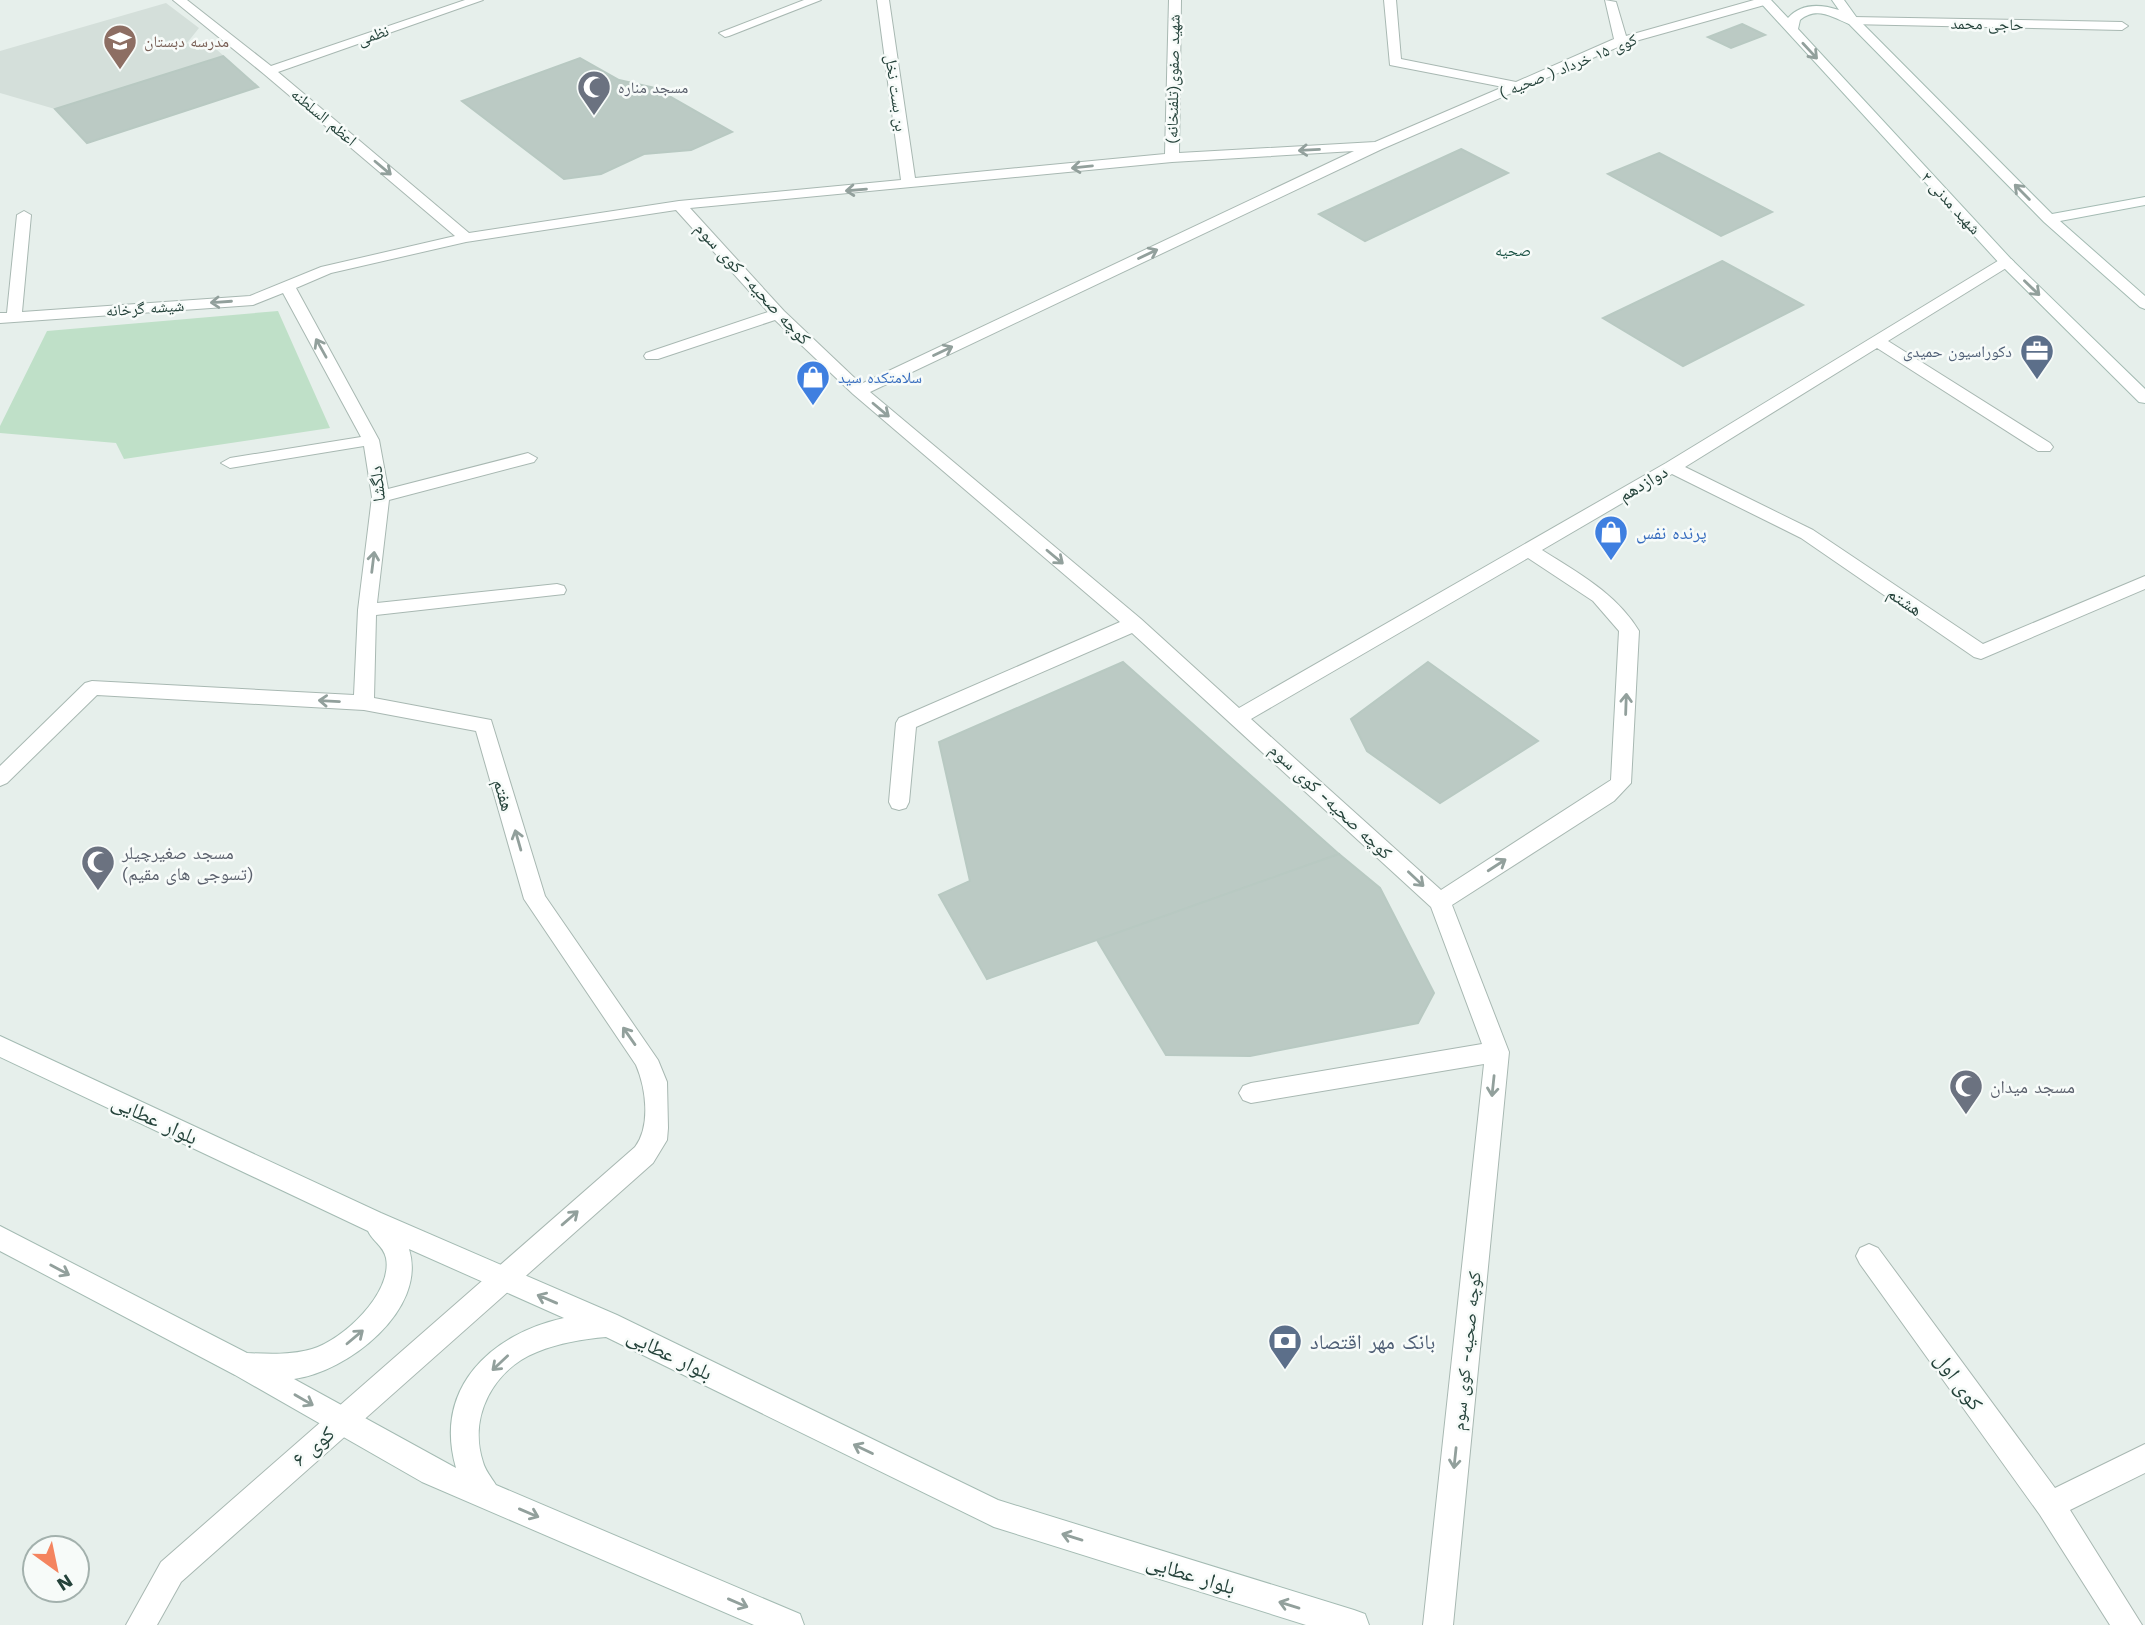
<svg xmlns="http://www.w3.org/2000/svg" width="2145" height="1625" viewBox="0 0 2145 1625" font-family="'Work Sans','Noto Naskh Arabic',sans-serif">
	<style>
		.built { fill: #d4dfda }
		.green { fill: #bfe0c8 }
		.building { fill: #bbcac4; stroke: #b8c9c2; stroke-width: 2 }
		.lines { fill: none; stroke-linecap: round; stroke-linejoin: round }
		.street-casing { stroke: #a8b8b2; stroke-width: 2 }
		.secondary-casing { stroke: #a4bbb3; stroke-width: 2 }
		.street { fill: #fff; fill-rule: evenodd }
		.secondary { fill: #fff; fill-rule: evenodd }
		.oneway { stroke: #92a09c }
		.labels { text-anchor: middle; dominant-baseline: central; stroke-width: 5; stroke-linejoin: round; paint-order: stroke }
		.far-street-label { font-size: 16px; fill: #24423a; stroke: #f7fbf9 }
		.far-education-label { font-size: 16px; fill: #785e54; stroke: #f7fbf9; text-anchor: start }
		.far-worship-label { font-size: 16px; fill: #5b616d; stroke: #f7fbf9; text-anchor: start }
		.far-neighbourhood-label { font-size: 16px; fill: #1f5548; stroke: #f7fbf9 }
		.far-service-label { font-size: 16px; fill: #4e5e75; stroke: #f7fbf9; text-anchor: end }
		.far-shop-label { font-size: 16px; fill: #366cbe; stroke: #f7fbf9; text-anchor: start }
		.street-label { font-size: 18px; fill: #24423a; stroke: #f7fbf9 }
		.shop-label { font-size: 18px; fill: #366cbe; stroke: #f7fbf9; text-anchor: start }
		.worship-label { font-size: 18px; fill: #5b616d; stroke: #f7fbf9; text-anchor: start }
		.near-street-label { font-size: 21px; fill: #24423a; stroke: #f7fbf9 }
		.near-service-label { font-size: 21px; fill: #4e5e75; stroke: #f7fbf9; text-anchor: start }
	</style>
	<rect width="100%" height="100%" fill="#e6efeb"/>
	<path class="built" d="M166,3L199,28L187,43L194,47L215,48L258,87L87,143L55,109L0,93V51Z"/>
	<path class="green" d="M278,311L330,428L124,459L116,443L0,433V426L47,331Z"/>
	<g class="building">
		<path d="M1742,24L1765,35L1731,48L1708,37Z"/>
		<path d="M223,56L258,87L87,143L55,109Z"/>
		<path d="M580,58L619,80L655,88L732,132L691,150L644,154L601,174L564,179L462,101Z"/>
		<path d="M1461,149L1508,173L1365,241L1319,214Z"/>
		<path d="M1659,153L1772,212L1721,236L1608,174Z"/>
		<path d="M1722,261L1803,305L1683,366L1603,318Z"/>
		<path d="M1123,662L1339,854L987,979L939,895L970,881L939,742Z"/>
		<path d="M1428,662L1538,741L1440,803L1367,751L1351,719Z"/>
		<path d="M1339,854L1380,888L1434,993L1418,1023L1250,1056L1166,1055L1097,940Z"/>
	</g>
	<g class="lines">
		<g class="street-casing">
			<g id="street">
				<path d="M173,0H187L271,66L465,0H483L278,72L469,233L679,201L901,180L877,0H889L915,178L1165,154L1169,0H1181L1179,153L1375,142L1503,87L1390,65L1384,0H1396L1401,59L1516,82L1614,39L1605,0L1616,2L1626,36L1754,0H1769L1768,4L1625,44L1382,149L870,392L1141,619L1239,708L1666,463L2001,259H2011L2014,262L2011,265L1888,341L2050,443L2053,447L2050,451H2038L1877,348L1685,467L1813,530L1983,644L2145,576V589L1981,659L1974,657L1801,538L1672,474L1542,550C1578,573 1616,593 1639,631L1631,783L1614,801L1452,905L1509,1052L1453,1625H1423L1484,1064L1251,1103L1243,1100L1239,1093L1243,1086L1251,1083L1482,1044L1431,907L1132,633L916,727L909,802L906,808L899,810L892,808L889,802L896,723L899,718L1120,622L853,394L775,320L658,359H646L644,356L646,353L768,312L676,210L466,242L331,273L296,288L379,440L388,489L528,453L537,458L534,462L389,500L377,603L557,584L564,586L566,590L564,594L376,615L374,698L491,720L545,896L658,1060L667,1082L668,1128L667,1140L653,1163L181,1582L157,1625H126L161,1562L635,1147C651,1126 646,1088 636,1065L524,899L476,731L364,710L97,695L7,783L0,786V766L85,683L92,681L354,695L358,610L372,497L364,446L230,468L221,463L230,458L361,437L283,293L253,305L0,323V313H7L17,215L24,211L31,215L22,312L250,296L321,267L455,236L264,74ZM1354,151L861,384L784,311L690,208L1172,162ZM1528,558L1593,601L1619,631L1611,780L1441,890L1251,719Z"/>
				<path d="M804,0H821L729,36L725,37L719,33Z"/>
				<path d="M1853,17L2122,22L2128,26L2122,30L1849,24L1847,21Z"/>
				<path d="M1869,1244L1878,1248L2055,1488L2145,1444V1473L2070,1510L2142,1625H2110L2040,1515L1860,1264L1856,1256L1860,1248Z"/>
			</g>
		</g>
		<g class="secondary-casing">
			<g id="secondary">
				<path d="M1758,0H1771L1788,18C1801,3 1821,4 1839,10L1832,0H1844L1857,18L2052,214L2145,197V205L2060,221L2145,296V309L2140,307L2044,222L1849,24C1832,17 1817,6 1800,20L1798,29L2011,259L2145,389V403L2139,402L2001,265Z"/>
				<path d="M0,1036L381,1213L617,1315L998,1500L1354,1610L1365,1614L1369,1625H1306L994,1527L606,1337C583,1339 559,1343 537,1352C494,1369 468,1416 483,1462C485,1470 491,1477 496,1485L800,1614L804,1625H754L422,1482L235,1375L0,1251V1226L247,1353C268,1354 292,1355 312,1349C343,1340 393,1293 386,1258C383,1245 373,1242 368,1231L0,1057ZM409,1249L564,1318C491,1334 433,1388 456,1468L294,1379C347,1372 428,1310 409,1249Z"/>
			</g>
		</g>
		<use href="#street" class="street"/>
		<use href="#secondary" class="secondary"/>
	</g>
	<defs><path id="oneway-shaft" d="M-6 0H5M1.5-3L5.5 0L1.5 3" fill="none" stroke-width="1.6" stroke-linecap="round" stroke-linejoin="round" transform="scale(1.75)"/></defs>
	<g class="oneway">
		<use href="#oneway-shaft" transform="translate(1810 51) rotate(47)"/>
		<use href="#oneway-shaft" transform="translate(1309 150) rotate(177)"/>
		<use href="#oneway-shaft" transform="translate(1082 167) rotate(174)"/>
		<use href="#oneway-shaft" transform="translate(383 168) rotate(40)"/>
		<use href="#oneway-shaft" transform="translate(856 190) rotate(175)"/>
		<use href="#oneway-shaft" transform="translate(2022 192) rotate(-135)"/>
		<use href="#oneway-shaft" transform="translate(1148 254) rotate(-25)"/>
		<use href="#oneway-shaft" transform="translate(2032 288) rotate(44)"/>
		<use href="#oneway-shaft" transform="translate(221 302) rotate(176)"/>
		<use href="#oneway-shaft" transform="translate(321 348) rotate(-119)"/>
		<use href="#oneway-shaft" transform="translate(943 351) rotate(-25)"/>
		<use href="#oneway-shaft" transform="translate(881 410) rotate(40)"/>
		<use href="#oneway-shaft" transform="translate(1055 557) rotate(40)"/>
		<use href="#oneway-shaft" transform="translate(373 562) rotate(-83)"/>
		<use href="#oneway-shaft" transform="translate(329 701) rotate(-177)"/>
		<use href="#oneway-shaft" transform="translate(1626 704) rotate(-88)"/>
		<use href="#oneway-shaft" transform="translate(518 840) rotate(-106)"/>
		<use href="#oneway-shaft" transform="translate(1497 865) rotate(-33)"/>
		<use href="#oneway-shaft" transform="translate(1416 879) rotate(43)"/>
		<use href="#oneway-shaft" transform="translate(629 1036) rotate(-125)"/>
		<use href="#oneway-shaft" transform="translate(1493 1086) rotate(96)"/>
		<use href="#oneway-shaft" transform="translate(570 1218) rotate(-41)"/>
		<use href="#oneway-shaft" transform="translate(60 1270) rotate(28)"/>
		<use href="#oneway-shaft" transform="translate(547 1299) rotate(-157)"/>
		<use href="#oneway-shaft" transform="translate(355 1337) rotate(-40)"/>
		<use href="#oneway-shaft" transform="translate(500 1363) rotate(137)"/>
		<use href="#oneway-shaft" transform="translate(304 1400) rotate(30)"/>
		<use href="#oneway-shaft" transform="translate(863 1449) rotate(-154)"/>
		<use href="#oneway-shaft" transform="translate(1455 1458) rotate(96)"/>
		<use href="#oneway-shaft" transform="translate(529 1513) rotate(23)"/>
		<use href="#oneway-shaft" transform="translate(1072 1537) rotate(-163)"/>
		<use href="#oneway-shaft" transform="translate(738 1603) rotate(23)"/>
		<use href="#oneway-shaft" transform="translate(1289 1605) rotate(-163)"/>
	</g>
	<defs>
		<g id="school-pin" transform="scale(1.75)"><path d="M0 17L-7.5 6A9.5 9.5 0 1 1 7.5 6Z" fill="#8d6e63" stroke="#f7fbf9"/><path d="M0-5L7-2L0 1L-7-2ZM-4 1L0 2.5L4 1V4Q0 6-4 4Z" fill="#fff"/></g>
		<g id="mosque-pin" transform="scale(1.75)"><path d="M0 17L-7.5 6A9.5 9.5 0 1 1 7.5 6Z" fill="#6b7280" stroke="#f7fbf9"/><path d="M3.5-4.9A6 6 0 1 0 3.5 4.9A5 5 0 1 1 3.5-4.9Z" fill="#fff"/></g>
		<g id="office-pin" transform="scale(1.75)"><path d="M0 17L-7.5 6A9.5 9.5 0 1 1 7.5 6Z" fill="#5c6f8a" stroke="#f7fbf9"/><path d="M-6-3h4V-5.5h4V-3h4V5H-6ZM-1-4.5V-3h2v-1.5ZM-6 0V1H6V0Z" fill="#fff"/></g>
		<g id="shop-pin" transform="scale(1.75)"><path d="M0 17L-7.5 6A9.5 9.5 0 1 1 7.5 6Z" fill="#3f7fe0" stroke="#f7fbf9"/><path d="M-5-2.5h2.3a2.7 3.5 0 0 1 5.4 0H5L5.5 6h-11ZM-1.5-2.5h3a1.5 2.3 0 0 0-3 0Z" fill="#fff"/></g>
		<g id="bank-pin" transform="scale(1.75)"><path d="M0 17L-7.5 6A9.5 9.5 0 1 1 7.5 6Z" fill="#5c6f8a" stroke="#f7fbf9"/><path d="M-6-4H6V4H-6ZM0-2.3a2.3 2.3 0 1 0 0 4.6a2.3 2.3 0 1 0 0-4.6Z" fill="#fff"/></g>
	</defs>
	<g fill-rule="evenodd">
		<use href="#school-pin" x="120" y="41"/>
		<use href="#mosque-pin" x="594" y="87"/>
		<use href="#office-pin" x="2037" y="351"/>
		<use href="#shop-pin" x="813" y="377"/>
		<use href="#shop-pin" x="1611" y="532"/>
		<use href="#mosque-pin" x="98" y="862"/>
		<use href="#mosque-pin" x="1966" y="1086"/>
		<use href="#bank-pin" x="1285" y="1341"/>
	</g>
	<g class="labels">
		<g class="far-street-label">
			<text transform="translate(1987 24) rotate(1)">حاجی محمد</text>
			<text transform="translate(373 35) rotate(-19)">نظمی</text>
			<text transform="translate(1568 66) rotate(-22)">کوی ۱۵ خرداد ( صحیه )</text>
			<text transform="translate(1173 79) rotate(-89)">شهید صفوی(تلفنخانه)</text>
			<text transform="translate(896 93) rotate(82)">بن بست نخل</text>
			<text transform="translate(324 117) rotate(40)">اعظم السلطنه</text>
			<text transform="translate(1951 203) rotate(47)">شهید مدنی ۲</text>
			<text transform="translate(145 308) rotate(-4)">شیشه گرخانه</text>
		</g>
		<g class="far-education-label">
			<text x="144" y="41">مدرسه دبستان</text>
		</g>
		<g class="far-worship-label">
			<text x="618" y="87">مسجد مناره</text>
		</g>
		<g class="far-neighbourhood-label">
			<text x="1513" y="250">صحیه</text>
		</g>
		<g class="far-service-label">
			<text x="2012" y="351">دکوراسیون حمیدی</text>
		</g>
		<g class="far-shop-label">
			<text x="838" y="377">سلامتکده سید</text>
		</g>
		<g class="street-label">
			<text transform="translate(753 283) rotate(47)">کوچه صحیه- کوی سوم</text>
			<text transform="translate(1643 483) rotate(-30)">دوازدهم</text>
			<text transform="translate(377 484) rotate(-96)">دلگشا</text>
			<text transform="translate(1905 601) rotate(34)">هشتم</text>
			<text transform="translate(504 795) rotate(74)">هفتم</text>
			<text transform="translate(1331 801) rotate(43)">کوچه صحیه- کوی سوم</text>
			<text transform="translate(1466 1351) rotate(-84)">کوچه صحیه- کوی سوم</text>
		</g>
		<g class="shop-label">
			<text x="1636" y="532">پرنده نفس</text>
		</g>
		<g class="worship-label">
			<text x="122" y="852">مسجد صغیرچیلر<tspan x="122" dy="21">(تسوجی های مقیم)</tspan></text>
			<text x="1990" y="1086">مسجد میدان</text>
		</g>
		<g class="near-street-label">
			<text transform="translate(155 1119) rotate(25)">بلوار عطایی</text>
			<text transform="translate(670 1354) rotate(26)">بلوار عطایی</text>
			<text transform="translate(1959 1381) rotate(54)">کوی اول</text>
			<text transform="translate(313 1446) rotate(-41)">کوی ۶</text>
			<text transform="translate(1191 1574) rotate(17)">بلوار عطایی</text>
		</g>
		<g class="near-service-label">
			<text x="1310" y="1341">بانک مهر اقتصاد</text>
		</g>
	</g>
	<g transform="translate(56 1569) rotate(147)"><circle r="33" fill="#f7fbf9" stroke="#a3b1ad" stroke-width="2"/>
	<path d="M0-5L12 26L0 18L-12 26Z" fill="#f4845f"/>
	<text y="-10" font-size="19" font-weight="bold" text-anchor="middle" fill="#24423a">N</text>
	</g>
</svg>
